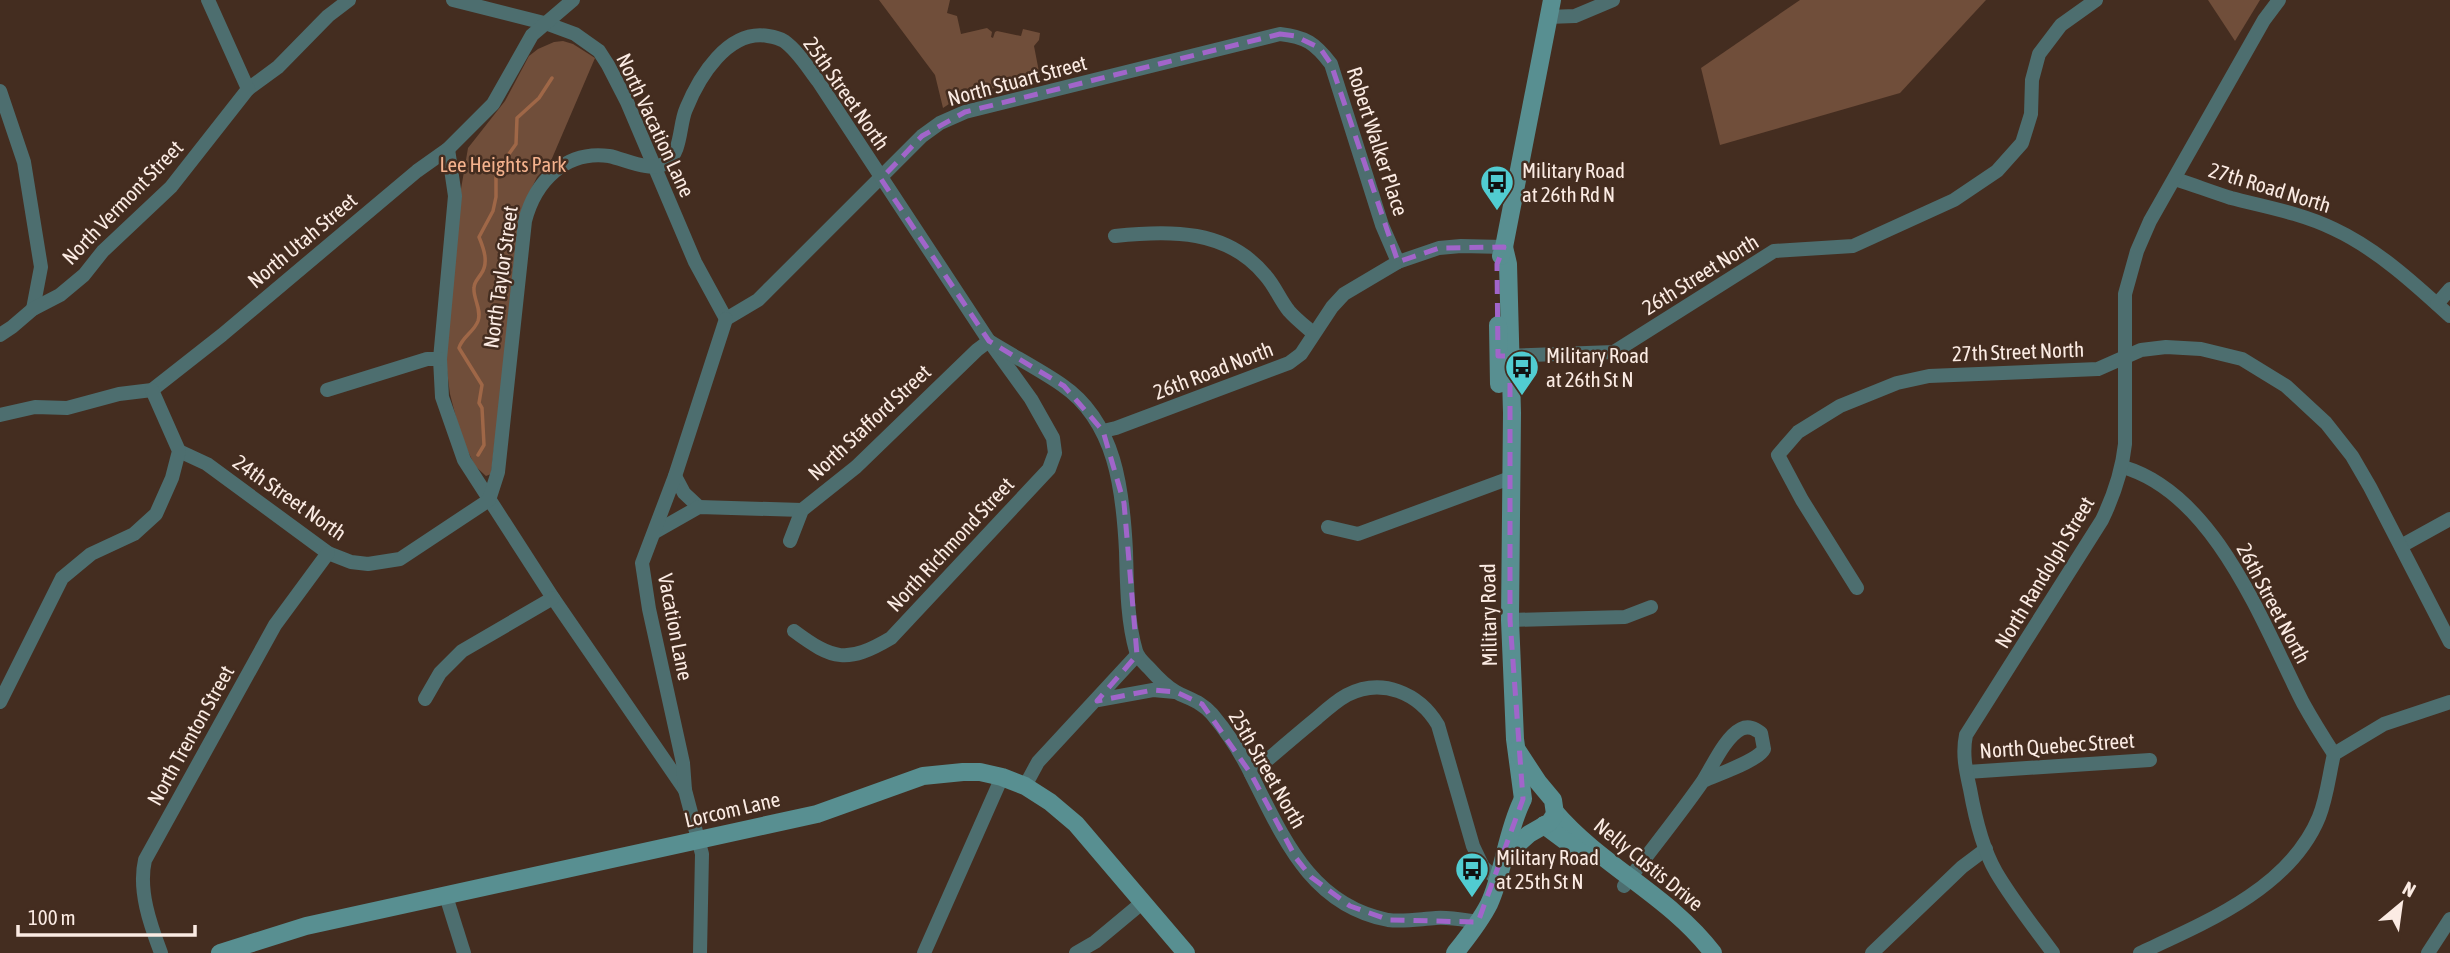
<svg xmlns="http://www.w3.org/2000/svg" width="2450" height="953" viewBox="0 0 2450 953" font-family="'Asap Condensed',sans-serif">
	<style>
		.green { fill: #704e3a }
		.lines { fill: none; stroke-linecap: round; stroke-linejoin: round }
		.stream { stroke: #9f6747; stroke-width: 3.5 }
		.street { stroke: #4d6e6f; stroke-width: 14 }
		.secondary { stroke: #588f91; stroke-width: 18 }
		.marked { fill: none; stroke: #a165ca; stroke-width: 5; stroke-dasharray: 14 9; stroke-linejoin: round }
		.labels { text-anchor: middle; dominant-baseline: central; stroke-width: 5; stroke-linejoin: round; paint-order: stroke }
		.street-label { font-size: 21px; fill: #fbebe3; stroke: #442d20 }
		.park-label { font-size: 21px; fill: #f4b28d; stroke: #442d20 }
		.poi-label { font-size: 21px; fill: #fbebe3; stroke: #442d20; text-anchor: start }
	</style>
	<rect width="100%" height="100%" fill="#442d20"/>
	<g class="green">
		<path d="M879,0H950L947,13L957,16L961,34L987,28L992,32L991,37L993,38L995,32L997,31L1021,36L1023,29L1040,33L1039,40L1034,46L1040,77L961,96L943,108L935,75Z"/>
		<path d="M1800,0H1986L1900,93L1720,145L1701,68Z"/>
		<path d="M2208,0H2260L2235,41Z"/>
		<path d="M563,41L573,44L595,58L550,163L537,177L523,206L491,474L486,476L475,466L461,437L450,394L445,355L461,189L468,148L505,101L529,56L538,49L554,42Z"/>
	</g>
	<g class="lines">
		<path class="stream" d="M478,455L484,445L482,408L479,403L482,385L459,348C462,337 474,332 478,321C482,309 473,299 474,288C474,282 478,279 481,274C489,263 484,249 479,237L493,211L496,197V172L516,144L517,118L539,98L552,78"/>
		<g class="street">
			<path d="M453,0L548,24L575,34L599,51L608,65L627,102L695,262L726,319"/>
			<path d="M1548,17L1575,16L1613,0"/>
			<path d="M248,89L278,67L328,16L349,0"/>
			<path d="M0,91L24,162L41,267L33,309"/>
			<path d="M448,149L455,196L440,359L442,397L464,460L553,598L685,790"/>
			<path d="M2175,179C2194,185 2212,192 2231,198C2266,207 2301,213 2334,229C2377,249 2415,284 2450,316"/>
			<path d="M1115,236C1170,230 1227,229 1265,275C1275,286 1280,300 1289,311C1296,319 1305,326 1313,333"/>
			<path d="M2437,304L2450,289"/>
			<path d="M726,319L758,300L922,136L940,123L965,112L1280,34C1306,37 1315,43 1331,64L1382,225L1398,262"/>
			<path d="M0,335L12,327L33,309L60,295L84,275L103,251L171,187L248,89L208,0"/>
			<path d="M1503,356L1614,352L1774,251L1853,246L1954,200L1997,171L2022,143L2031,114L2032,80L2039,54L2061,25L2096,0"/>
			<path d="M327,390L427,359H440"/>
			<path d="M0,415L35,407L67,408L119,394L152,390L222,335L417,171L448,149L493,104L532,35L573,0"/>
			<path d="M1103,431L1116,428L1289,363L1301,354L1332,307L1344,294L1398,262L1439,248L1461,246L1504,247"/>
			<path d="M179,451L207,464L328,553L351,562L368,564L400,559L489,500L498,472L525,221C535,182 565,150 609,156C625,159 650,173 666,163C682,152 679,125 686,109C699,77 728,29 768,36C774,37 779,38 784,41C798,51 808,68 818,81L989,341L1031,399L1053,438L1055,453L1049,469L891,638C847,664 833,660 794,631"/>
			<path d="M2123,467C2216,494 2263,625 2303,703C2313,721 2323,737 2334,754"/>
			<path d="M675,476L684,493L699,507"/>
			<path d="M1328,527L1358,534L1510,478"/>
			<path d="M655,532L699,507L802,510"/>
			<path d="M790,541L802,510L856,467L977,350L989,341C1013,356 1039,369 1062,385C1116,422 1123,491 1126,551C1127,584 1127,620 1136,651C1138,658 1144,663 1149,668C1157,677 1165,686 1176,692C1189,699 1202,702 1212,714C1227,732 1242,755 1252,776C1284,839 1311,905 1388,920C1404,922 1420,919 1436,918C1450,917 1464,920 1478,922"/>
			<path d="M2401,546L2450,519"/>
			<path d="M1857,588L1802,500L1778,455L1798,432L1840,406L1897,383L1929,376L2098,369L2141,350L2166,347L2201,349L2242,359L2286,386L2326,423L2352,456L2370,487L2450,642"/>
			<path d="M1510,620L1625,617L1651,607"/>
			<path d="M425,699L440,673L462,651L553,598"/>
			<path d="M1098,700L1153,690L1175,692"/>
			<path d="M0,702L62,578L91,554L134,534L156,514L172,478L179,451L152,390"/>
			<path d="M1967,772L2150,760"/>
			<path d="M1251,774C1273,755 1295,736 1317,718C1326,710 1336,701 1347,695C1382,677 1419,693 1438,725L1473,846L1483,867L1498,880"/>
			<path d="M1025,786L1038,762L1137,655"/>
			<path d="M1624,886C1650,851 1678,817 1703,781C1712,767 1725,737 1741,729C1749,725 1755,729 1761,733L1764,749C1758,761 1718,774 1703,781"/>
			<path d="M446,896L464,953"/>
			<path d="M161,953C150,924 138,890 145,860L275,625L328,553"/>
			<path d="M700,953L702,854L685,790L683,763L649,609L642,563L675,476L726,319"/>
			<path d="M924,953L1002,777"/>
			<path d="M1076,953L1095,942L1143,902"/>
			<path d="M1872,953L1962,867L1986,849"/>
			<path d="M2053,953C2034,927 2013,901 1996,872C1982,848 1975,817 1970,789C1966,771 1962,754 1966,735L2102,520C2114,495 2122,472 2125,444V294L2137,251L2150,221L2264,20L2279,0"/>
			<path d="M2140,953C2205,923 2290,888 2319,817C2327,797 2329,775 2334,754L2384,724L2450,702"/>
			<path d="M2428,953L2450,919"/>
		</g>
		<g class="secondary">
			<path d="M1504,247L1508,264L1512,413L1510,620L1515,739L1523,799"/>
			<path d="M1501,256L1504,247L1552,0"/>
			<path d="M1498,325L1499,384"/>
			<path d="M1555,812C1601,866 1670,896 1713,953"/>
			<path d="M1544,825L1583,854"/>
			<path d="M1504,856L1529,834L1550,822L1555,814L1553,800L1538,782L1517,750"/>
			<path d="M220,953L306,926L817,814L923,776L963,772H980L1002,777L1025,786L1050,802L1076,824L1186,953"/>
			<path d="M1455,953C1467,938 1480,922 1489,904C1504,871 1506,834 1522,801"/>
		</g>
	</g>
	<path class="marked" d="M1280,34L1295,36L1320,48L1331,64L1398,262L1439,248L1504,247L1497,264L1498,356H1510V620L1523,799L1478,922L1389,920L1350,906L1311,877L1296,858L1251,774L1202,704L1176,692L1153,690L1097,701L1137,655L1124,503L1103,431L1064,386L989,341L881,179L922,136L965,112Z"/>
	<defs>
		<g id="bus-pin" transform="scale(1.75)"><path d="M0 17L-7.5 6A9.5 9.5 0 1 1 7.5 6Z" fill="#51ccd1" stroke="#442d20"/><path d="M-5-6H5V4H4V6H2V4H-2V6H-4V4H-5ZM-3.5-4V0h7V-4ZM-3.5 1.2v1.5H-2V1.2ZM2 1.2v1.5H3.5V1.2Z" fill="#111"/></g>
	</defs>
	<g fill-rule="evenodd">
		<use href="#bus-pin" x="1497" y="182"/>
		<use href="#bus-pin" x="1522" y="367"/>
		<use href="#bus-pin" x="1472" y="869"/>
	</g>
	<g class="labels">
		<g class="street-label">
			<text transform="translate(1017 80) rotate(-15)">North Stuart Street</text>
			<text transform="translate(847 93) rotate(55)">25th Street North</text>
			<text transform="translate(656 125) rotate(65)">North Vacation Lane</text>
			<text transform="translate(1378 141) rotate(72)">Robert Walker Place</text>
			<text transform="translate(2270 187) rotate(17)">27th Road North</text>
			<text transform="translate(122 202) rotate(-46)">North Vermont Street</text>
			<text transform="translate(302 240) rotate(-40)">North Utah Street</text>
			<text transform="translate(1700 274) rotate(-32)">26th Street North</text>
			<text transform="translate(500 277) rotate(-82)">North Taylor Street</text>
			<text transform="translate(2018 351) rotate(-2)">27th Street North</text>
			<text transform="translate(1213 370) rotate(-21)">26th Road North</text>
			<text transform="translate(869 422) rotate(-43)">North Stafford Street</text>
			<text transform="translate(290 497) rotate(35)">24th Street North</text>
			<text transform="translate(950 544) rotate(-47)">North Richmond Street</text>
			<text transform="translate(2044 572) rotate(-59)">North Randolph Street</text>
			<text transform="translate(2274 603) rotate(62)">26th Street North</text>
			<text transform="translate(1488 615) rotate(-91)">Military Road</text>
			<text transform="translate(676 627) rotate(79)">Vacation Lane</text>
			<text transform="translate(190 735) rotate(-61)">North Trenton Street</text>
			<text transform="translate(2057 745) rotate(-4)">North Quebec Street</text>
			<text transform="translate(1268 769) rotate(60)">25th Street North</text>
			<text transform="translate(732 809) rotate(-13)">Lorcom Lane</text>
			<text transform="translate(1649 864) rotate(39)">Nelly Custis Drive</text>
		</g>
		<g class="park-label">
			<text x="503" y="164">Lee Heights Park</text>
		</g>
		<g class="poi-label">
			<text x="1522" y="170">Military Road<tspan x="1522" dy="24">at 26th Rd N</tspan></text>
			<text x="1546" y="355">Military Road<tspan x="1546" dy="24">at 26th St N</tspan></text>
			<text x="1496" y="857">Military Road<tspan x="1496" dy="24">at 25th St N</tspan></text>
		</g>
	</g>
	<g transform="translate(2401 904) rotate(29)" stroke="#442d20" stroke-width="5" paint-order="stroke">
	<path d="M0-5L12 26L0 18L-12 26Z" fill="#fbebe3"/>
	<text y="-10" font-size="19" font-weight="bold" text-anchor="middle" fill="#fbebe3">N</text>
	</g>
	<path d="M18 925v10h177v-10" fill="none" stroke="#fbebe3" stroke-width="3.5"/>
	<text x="28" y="925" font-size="21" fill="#fbebe3" stroke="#442d20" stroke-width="5" paint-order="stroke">100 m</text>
</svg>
